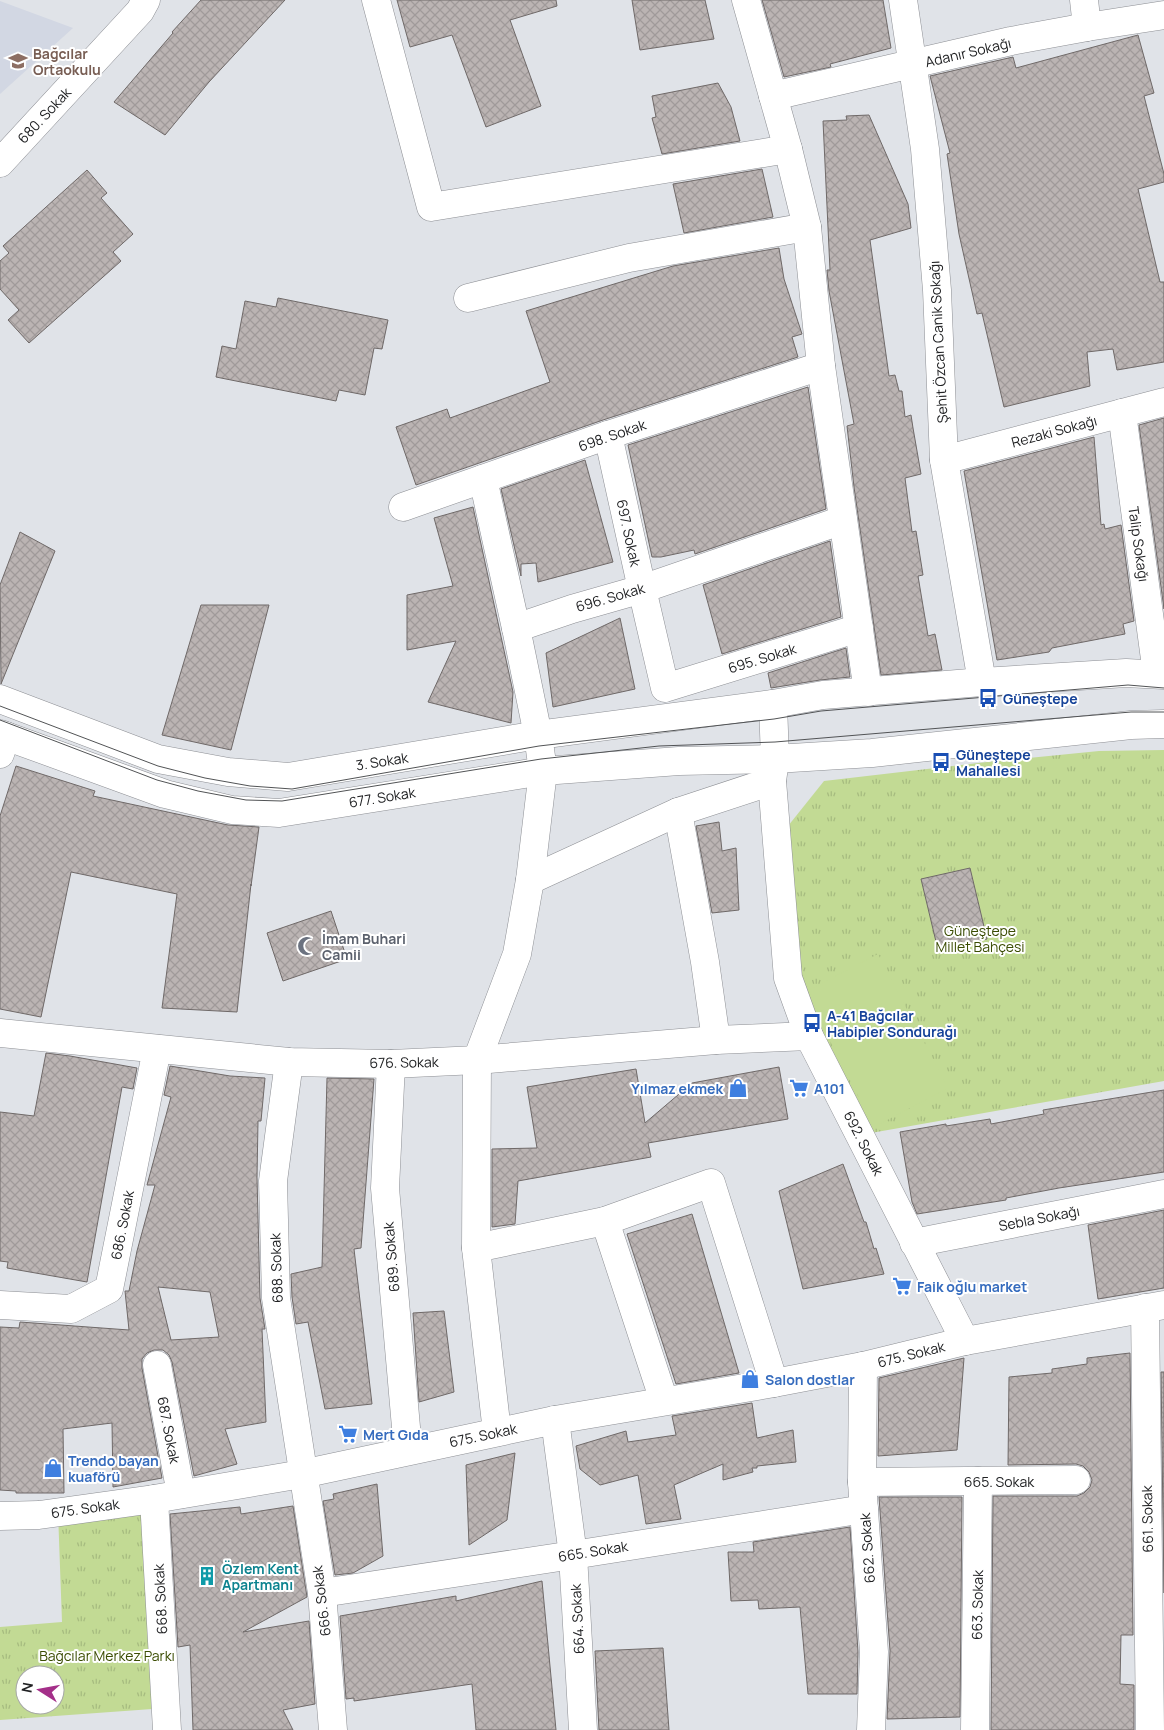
<svg xmlns="http://www.w3.org/2000/svg" width="1164" height="1730" viewBox="0 0 1164 1730" font-family="Manrope,sans-serif">
	<style>
		.built { fill: #d2d7e3 }
		.grass { fill: url(#grass-tufts); fill-rule: evenodd }
		.pitch { fill: #c2da94 }
		.building { fill: url(#building-cross-hatch); stroke: #6f6968; fill-rule: evenodd }
		.lines { fill: none; stroke-linecap: round; stroke-linejoin: round }
		.minor-casing { stroke: #8d8f94; stroke-width: 29 }
		.tertiary-casing { stroke: #8d8f94; stroke-width: 29 }
		.secondary-casing { stroke: #8d8f94; stroke-width: 29 }
		.minor { stroke: #fff; stroke-width: 28 }
		.tertiary { stroke: #fff; stroke-width: 28 }
		.secondary { stroke: #fff; stroke-width: 28 }
		.tram { stroke: #515355; stroke-width: 1 }
		.labels { text-anchor: middle; dominant-baseline: central; stroke-width: 4; stroke-linejoin: round; paint-order: stroke }
		.street-label { font-size: 14px; fill: #212224; stroke: #fff }
		.education-label { font-size: 14px; font-weight: bold; fill: #785e54; stroke: #fff; text-anchor: start }
		.transit-label { font-size: 14px; font-weight: bold; fill: #164399; stroke: #fff; text-anchor: start }
		.park-label { font-size: 14px; fill: #3b4d03; stroke: #fff }
		.worship-label { font-size: 14px; font-weight: bold; fill: #5b616d; stroke: #fff; text-anchor: start }
		.shop-label { font-size: 14px; font-weight: bold; fill: #366cbe; stroke: #fff; text-anchor: start }
		.culture-label { font-size: 14px; font-weight: bold; fill: #0d838f; stroke: #fff; text-anchor: start }
	</style>
	<defs>
		<pattern id="grass-tufts" width="24" height="20" patternUnits="userSpaceOnUse" patternTransform="scale(1.25)"><rect width="24" height="20" fill="#c2da94"/><path d="M3 7l-1-3M5 7V3M7 7l1-3M15 17l-1-3M17 17v-4M19 17l1-3" fill="none" stroke="#a6bb7f"/></pattern>
		<pattern id="building-cross-hatch" width="8" height="8" patternUnits="userSpaceOnUse" patternTransform="scale(1.25)"><rect width="8" height="8" fill="#bbb4b3"/><path d="M0 0l8 8M0 8l8-8" fill="none" stroke="#a09a9a"/></pattern>
	</defs>
	<rect width="100%" height="100%" fill="#e0e3e8"/>
	<path class="built" d="M0,1L73,28L0,94Z"/>
	<g class="grass">
		<path d="M1164,750V1081L871,1133L801,987L788,826L824,781L987,762L1099,751Z"/>
		<path d="M154,1499L166,1708L0,1720V1627L62,1622L58,1512ZM25,1675H55V1705H25Z"/>
	</g>
	<path class="pitch" d="M878,954L948,1088L874,1127L805,992Z"/>
	<g class="building">
		<path d="M201,0H285L209,82L165,135L114,102L173,33L172,32Z"/>
		<path d="M397,0H556L557,6L510,20L541,106L486,127L452,35L410,47Z"/>
		<path d="M632,0H705L714,39L640,50Z"/>
		<path d="M762,0H883L891,48L830,64L831,67L784,77Z"/>
		<path d="M1138,35L1154,93L1144,96L1164,174V182L1138,189L1160,282H1164V362L1117,370L1113,349L1087,352L1090,386L1004,407L982,313L977,314L959,234L947,154L950,153L930,76L1013,57L1016,68Z"/>
		<path d="M718,83L731,107L740,141L662,154L652,118L656,117L652,96Z"/>
		<path d="M869,115L908,204L911,228L870,240L889,376L895,375L899,391H902L905,417L911,415L913,428L921,474L905,478L912,532L916,531L923,575L918,576L928,636L935,634L942,670L881,675L854,487L847,426L854,424L829,291L827,270H830L823,121L847,120L846,116Z"/>
		<path d="M762,169L773,217L684,233L673,184Z"/>
		<path d="M87,170L107,193L101,198L133,234L113,252L121,261L29,343L8,320L19,310L0,289V261L9,253L3,246Z"/>
		<path d="M779,248L784,279L802,334L792,337L798,357L603,420L416,485L396,427L447,409L450,418L550,382L526,311L673,266Z"/>
		<path d="M278,298L388,320L382,349L374,348L365,395L339,390L336,401L216,377L222,346L236,349L245,301L276,307Z"/>
		<path d="M808,387L826,509L695,554L694,550L661,557H652L628,445Z"/>
		<path d="M1164,418V609L1139,425Z"/>
		<path d="M1094,437L1101,525L1104,524L1105,529L1121,525L1134,621L1123,624L1125,634L1052,648L1049,652L997,660L964,471Z"/>
		<path d="M585,460L613,562L538,582L536,563L521,564V576L501,489Z"/>
		<path d="M473,507L513,692L511,723L428,702L456,641L407,650V595L453,586L434,518Z"/>
		<path d="M20,532L55,551L1,684L0,585Z"/>
		<path d="M830,541L841,617L722,654L703,585Z"/>
		<path d="M201,605H269L231,750L162,735Z"/>
		<path d="M620,618L635,689L553,707L546,653Z"/>
		<path d="M846,648L850,677L820,680L771,688L768,673Z"/>
		<path d="M16,766L95,791L93,796L228,825L259,827L251,886V884L237,1012L162,1008L177,894L71,872L41,1017L0,1009V816Z"/>
		<path d="M719,822L722,851L736,848L739,910L712,913L696,826Z"/>
		<path d="M970,868L987,939L938,950L921,879Z"/>
		<path d="M331,911L347,959L283,981L267,933Z"/>
		<path d="M46,1053L70,1056L137,1068L133,1089L122,1087L87,1282L7,1268L8,1262L0,1261V1112L34,1116Z"/>
		<path d="M170,1066L230,1076L265,1078L261,1121H258L257,1177L260,1298L265,1329H262L266,1422L225,1429L237,1464L194,1476L172,1362L169,1355L163,1350H154L147,1353L142,1359V1368L162,1478L113,1487L112,1423L63,1429L64,1493H16V1491L0,1490V1327L19,1328L20,1322L129,1330L125,1291H129L137,1251L155,1185H147L171,1097L164,1095ZM158,1287L210,1292L219,1337L171,1340Z"/>
		<path d="M779,1067L788,1119L648,1143L651,1157L518,1181L515,1224L492,1227V1149L537,1148L527,1087L636,1069L645,1123L692,1083Z"/>
		<path d="M327,1078L374,1079L361,1248L354,1249L372,1404L325,1409L308,1322L296,1324L292,1297L291,1274L322,1267Z"/>
		<path d="M1164,1090V1172L1059,1188L1006,1198V1200L917,1214L912,1202L900,1132L946,1124V1126L990,1119L991,1124L1044,1114L1043,1110Z"/>
		<path d="M843,1164L864,1222H866L874,1249L876,1248L884,1274L803,1289L779,1191Z"/>
		<path d="M1164,1210V1288L1098,1299L1088,1225Z"/>
		<path d="M692,1214L739,1373L676,1384L627,1234Z"/>
		<path d="M444,1311L454,1392L419,1402L413,1313Z"/>
		<path d="M1130,1353L1133,1635H1121L1120,1684L1134,1685V1730H991L993,1496H1077L1084,1493L1090,1487L1092,1480L1089,1472L1083,1466L1076,1464L1008,1465L1009,1377L1052,1373V1369L1087,1364V1358Z"/>
		<path d="M964,1358L957,1450L878,1456L879,1378Z"/>
		<path d="M1161,1372H1164V1593Z"/>
		<path d="M752,1403L757,1438L793,1430L796,1462L757,1466V1468H752L753,1472L723,1480V1464L674,1485L681,1519L646,1524L638,1475L600,1485L580,1469L576,1446L626,1431L628,1442L676,1435L672,1416Z"/>
		<path d="M515,1453L507,1520L469,1545L466,1465Z"/>
		<path d="M377,1484L383,1556L353,1573L335,1575L323,1501L334,1499L333,1494Z"/>
		<path d="M879,1497H962L960,1717L887,1719L890,1651Z"/>
		<path d="M293,1506L307,1597L243,1632L309,1621L315,1704L283,1710L293,1730H193L190,1645L178,1647L170,1514L240,1507L241,1514Z"/>
		<path d="M850,1527L858,1652L857,1694H808L800,1607L759,1609L758,1600L731,1601L728,1552H754L753,1542Z"/>
		<path d="M542,1581L556,1730H476L472,1684L354,1701V1698L346,1699L340,1616L456,1596V1601Z"/>
		<path d="M663,1648L669,1730H599L595,1651Z"/>
	</g>
	<g class="lines">
		<g class="minor-casing">
			<g id="minor">
				<path d="M376,0L431,207L788,149"/>
				<path d="M746,0L788,149L807,227L821,366L868,692"/>
				<path d="M903,0L925,149L937,290L944,460L982,682"/>
				<path d="M1084,0L1087,27"/>
				<path d="M773,96L1011,41L1087,27L1164,15"/>
				<path d="M0,163L140,11L146,0"/>
				<path d="M468,298L629,258L807,227"/>
				<path d="M1122,413L1157,674"/>
				<path d="M608,435L642,589L665,688L859,628"/>
				<path d="M944,460L1164,402"/>
				<path d="M483,479L516,628"/>
				<path d="M403,507L608,435L821,366"/>
				<path d="M0,754L6,736"/>
				<path d="M775,759L772,781L788,978L809,1036L965,1341"/>
				<path d="M678,812L705,962L716,1040"/>
				<path d="M530,880L678,812L772,781"/>
				<path d="M0,1033L289,1062L391,1064L477,1060L716,1040L809,1036"/>
				<path d="M289,1062L273,1181L276,1298L322,1593L333,1730"/>
				<path d="M391,1064L385,1188L408,1450"/>
				<path d="M605,1221L664,1401"/>
				<path d="M914,1243L1164,1194"/>
				<path d="M476,1248L605,1221L711,1183L774,1383"/>
				<path d="M0,1305L71,1309L109,1289L157,1049"/>
				<path d="M1145,1308L1150,1730"/>
				<path d="M157,1365L181,1494"/>
				<path d="M863,1366L862,1482L874,1652L871,1730"/>
				<path d="M555,1420L573,1555L583,1730"/>
				<path d="M497,1432L476,1248L477,1060L517,954L530,880L543,771L538,735L516,628L572,609L642,589L843,520"/>
				<path d="M862,1482L1076,1480"/>
				<path d="M154,1499L167,1730"/>
				<path d="M0,1516L39,1515L154,1499L302,1474L555,1420L774,1383L863,1366L965,1341L1164,1305"/>
				<path d="M322,1593L573,1555L864,1509"/>
				<path d="M975,1730L978,1481"/>
			</g>
		</g>
		<g class="tertiary-casing">
			<g id="tertiary">
				<path d="M0,699L158,759L228,772L288,777L538,735L773,704"/>
				<path d="M0,734L165,794L232,810L279,813L543,771L679,761L775,759"/>
			</g>
		</g>
		<g class="secondary-casing">
			<path id="secondary" d="M1164,675L1126,673L982,682L823,695L773,704L775,759L872,753L1131,725L1164,724"/>
		</g>
		<use href="#minor" class="minor"/>
		<use href="#tertiary" class="tertiary"/>
		<use href="#secondary" class="secondary"/>
		<g class="tram">
			<path d="M0,706L158,766L205,778L250,786L292,789L539,746L774,719L821,711L1128,685L1164,688"/>
			<path d="M0,720L157,780L198,791L246,800L282,801L541,759L659,746L775,742L1131,712H1164"/>
		</g>
	</g>
	<defs>
		<g id="school-bare" transform="scale(1.5)"><path d="M0-5L7-2L0 1L-7-2ZM-4 1L0 2.5L4 1V4Q0 6-4 4Z" fill="#8d6e63" stroke="#fff" stroke-width="2.5" paint-order="stroke"/></g>
		<g id="bus-bare" transform="scale(1.5)"><path d="M-5-6H5V4H4V6H2V4H-2V6H-4V4H-5ZM-3.5-4V0h7V-4ZM-3.5 1.2v1.5H-2V1.2ZM2 1.2v1.5H3.5V1.2Z" fill="#1a4fb4" stroke="#fff" stroke-width="2.5" paint-order="stroke"/></g>
		<g id="mosque-bare" transform="scale(1.5)"><path d="M3.5-4.9A6 6 0 1 0 3.5 4.9A5 5 0 1 1 3.5-4.9Z" fill="#6b7280" stroke="#fff" stroke-width="2.5" paint-order="stroke"/></g>
		<g id="shop-bare" transform="scale(1.5)"><path d="M-5-2.5h2.3a2.7 3.5 0 0 1 5.4 0H5L5.5 6h-11ZM-1.5-2.5h3a1.5 2.3 0 0 0-3 0Z" fill="#3f7fe0" stroke="#fff" stroke-width="2.5" paint-order="stroke"/></g>
		<g id="supermarket-bare" transform="scale(1.5)"><path d="M-6-5.5h2.5l.6 2H6L4.5 2H-2.5L-4.4-4H-6ZM-1.5 3.2a1.3 1.3 0 1 0 .1 0ZM3 3.2a1.3 1.3 0 1 0 .1 0Z" fill="#3f7fe0" stroke="#fff" stroke-width="2.5" paint-order="stroke"/></g>
		<g id="building-bare" transform="scale(1.5)"><path d="M-4-6H4V6H1V3H-1V6H-4ZM-2.5-4.3h1.7v1.8h-1.7ZM.8-4.3h1.7v1.8H.8ZM-2.5-1h1.7V.8h-1.7ZM.8-1h1.7V.8H.8Z" fill="#0f9aa8" stroke="#fff" stroke-width="2.5" paint-order="stroke"/></g>
	</defs>
	<g fill-rule="evenodd">
		<use href="#school-bare" x="18" y="61"/>
		<use href="#bus-bare" x="988" y="698"/>
		<use href="#bus-bare" x="941" y="762"/>
		<use href="#mosque-bare" x="307" y="946"/>
		<use href="#bus-bare" x="812" y="1023"/>
		<use href="#shop-bare" x="738" y="1088"/>
		<use href="#supermarket-bare" x="799" y="1088"/>
		<use href="#supermarket-bare" x="902" y="1286"/>
		<use href="#shop-bare" x="750" y="1379"/>
		<use href="#supermarket-bare" x="348" y="1434"/>
		<use href="#shop-bare" x="53" y="1468"/>
		<use href="#building-bare" x="207" y="1576"/>
	</g>
	<g class="labels">
		<g class="street-label">
			<text transform="translate(968 52) rotate(-13)">Adanır Sokağı</text>
			<text transform="translate(44 115) rotate(-47)">680. Sokak</text>
			<text transform="translate(938 342) rotate(-93)">Şehit Özcan Canik Sokağı</text>
			<text transform="translate(1054 431) rotate(-15)">Rezaki Sokağı</text>
			<text transform="translate(612 435) rotate(-19)">698. Sokak</text>
			<text transform="translate(629 533) rotate(78)">697. Sokak</text>
			<text transform="translate(1139 544) rotate(82)">Talip Sokağı</text>
			<text transform="translate(610 597) rotate(-16)">696. Sokak</text>
			<text transform="translate(762 658) rotate(-17)">695. Sokak</text>
			<text transform="translate(382 761) rotate(-9)">3. Sokak</text>
			<text transform="translate(382 797) rotate(-9)">677. Sokak</text>
			<text transform="translate(404 1062) rotate(-1)">676. Sokak</text>
			<text transform="translate(864 1143) rotate(63)">692. Sokak</text>
			<text transform="translate(1039 1218) rotate(-11)">Sebla Sokağı</text>
			<text transform="translate(122 1225) rotate(-79)">686. Sokak</text>
			<text transform="translate(391 1257) rotate(-95)">689. Sokak</text>
			<text transform="translate(276 1268) rotate(-92)">688. Sokak</text>
			<text transform="translate(911 1354) rotate(-14)">675. Sokak</text>
			<text transform="translate(169 1430) rotate(79)">687. Sokak</text>
			<text transform="translate(483 1435) rotate(-12)">675. Sokak</text>
			<text x="999" y="1481">665. Sokak</text>
			<text transform="translate(85 1508) rotate(-8)">675. Sokak</text>
			<text transform="translate(1147 1519) rotate(-91)">661. Sokak</text>
			<text transform="translate(867 1548) rotate(-94)">662. Sokak</text>
			<text transform="translate(593 1551) rotate(-9)">665. Sokak</text>
			<text transform="translate(160 1599) rotate(-93)">668. Sokak</text>
			<text transform="translate(321 1601) rotate(-97)">666. Sokak</text>
			<text transform="translate(977 1605) rotate(-89)">663. Sokak</text>
			<text transform="translate(577 1619) rotate(-93)">664. Sokak</text>
		</g>
		<g class="education-label">
			<text x="33" y="53">Bağcılar<tspan x="33" dy="16">Ortaokulu</tspan></text>
		</g>
		<g class="transit-label">
			<text x="1003" y="698">Güneştepe</text>
			<text x="956" y="754">Güneştepe<tspan x="956" dy="16">Mahallesi</tspan></text>
			<text x="827" y="1015">A-41 Bağcılar<tspan x="827" dy="16">Habipler Sondurağı</tspan></text>
		</g>
		<g class="park-label">
			<text x="980" y="930">Güneştepe<tspan x="980" dy="16">Millet Bahçesi</tspan></text>
			<text x="107" y="1655">Bağcılar Merkez Parkı</text>
		</g>
		<g class="worship-label">
			<text x="322" y="938">İmam Buhari<tspan x="322" dy="16">Camii</tspan></text>
		</g>
		<g class="shop-label">
			<text x="723" y="1088" text-anchor="end">Yılmaz ekmek</text>
			<text x="814" y="1088">A101</text>
			<text x="917" y="1286">Faik oğlu market</text>
			<text x="765" y="1379">Salon dostlar</text>
			<text x="363" y="1434">Mert Gıda</text>
			<text x="68" y="1460">Trendo bayan<tspan x="68" dy="16">kuaförü</tspan></text>
		</g>
		<g class="culture-label">
			<text x="222" y="1568">Özlem Kent<tspan x="222" dy="16">Apartmanı</tspan></text>
		</g>
	</g>
	<g transform="translate(40 1690) rotate(281)"><circle r="24" fill="#ffffff" stroke="#a6a7a7"/>
	<path d="M0-4L9 19L0 12L-9 19Z" fill="#a42f89"/>
	<text y="-8" font-size="14" font-weight="bold" text-anchor="middle" fill="#212224">N</text>
	</g>
</svg>
